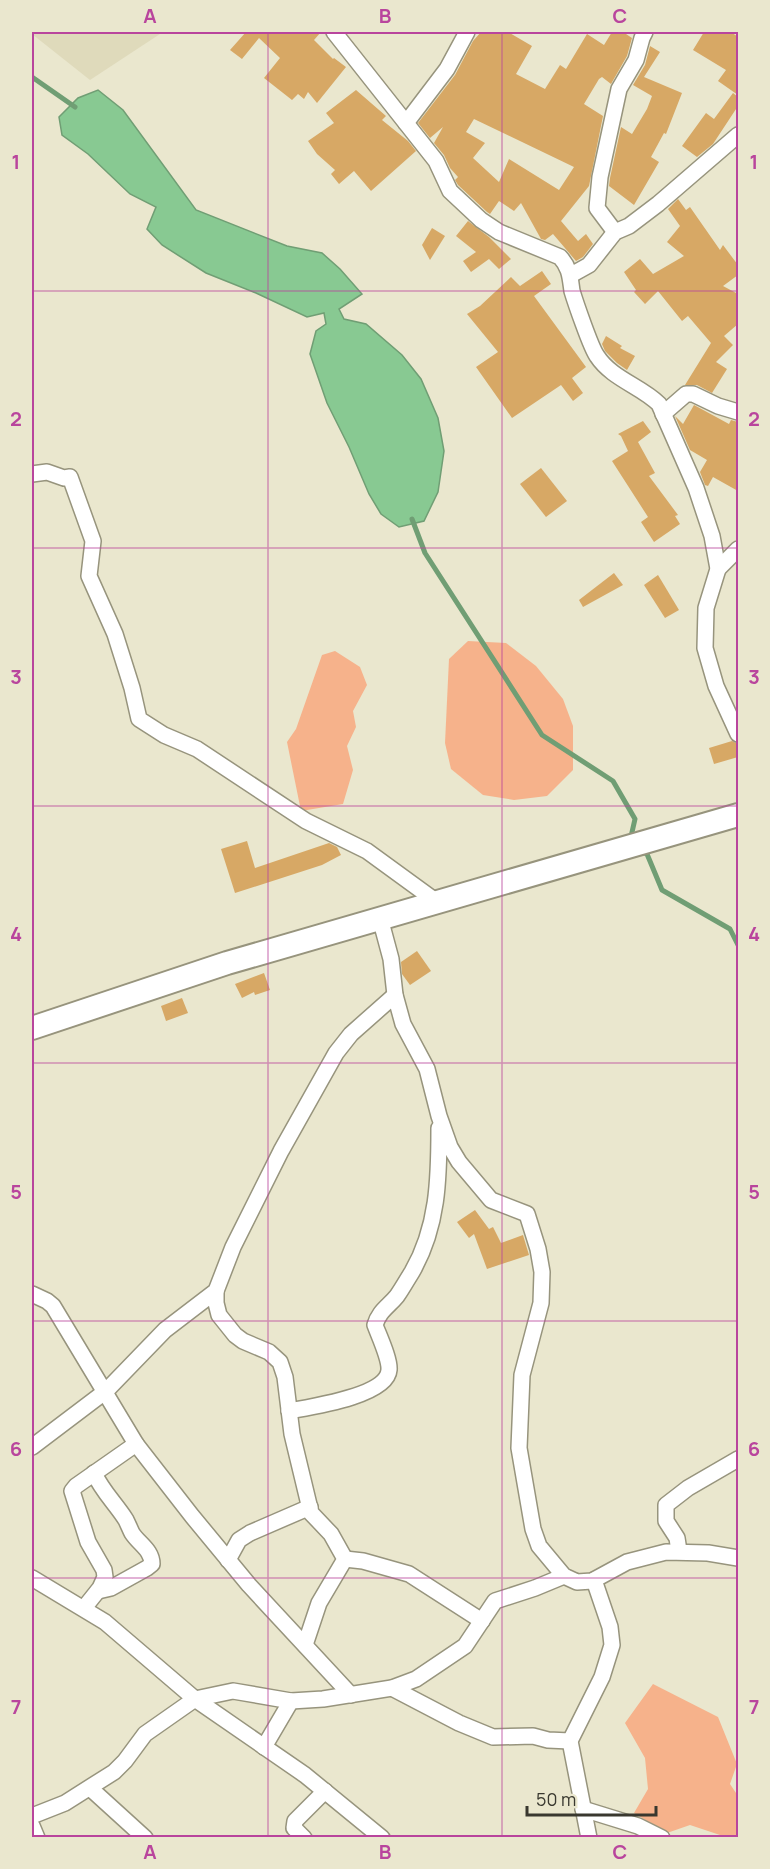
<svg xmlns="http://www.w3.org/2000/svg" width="770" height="1869" viewBox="0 0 770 1869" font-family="Manrope,sans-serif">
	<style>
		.built { fill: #dfdabb }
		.green { fill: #f6b28b }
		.water { fill: #88c992; stroke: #709e74; stroke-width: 1.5 }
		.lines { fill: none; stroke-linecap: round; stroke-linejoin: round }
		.stream { stroke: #709e74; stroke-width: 5 }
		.building { fill: #d7a865; fill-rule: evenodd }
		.street-casing { stroke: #97947d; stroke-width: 18 }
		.secondary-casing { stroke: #97947d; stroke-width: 26 }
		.street { stroke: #fff; stroke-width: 15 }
		.secondary { stroke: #fff; stroke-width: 22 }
		.grid { fill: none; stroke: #b9459d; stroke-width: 1.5; stroke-opacity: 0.55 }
		.neatline { fill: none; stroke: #b9459d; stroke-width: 2 }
		.grid-label { font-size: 20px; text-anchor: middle; font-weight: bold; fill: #b9459d }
	</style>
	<rect width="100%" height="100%" fill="#eae7ce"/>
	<path class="built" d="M32,32H163L90,80L32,34Z"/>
	<g class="green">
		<path d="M468,641L506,643L536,666L563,699L573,726V770L547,796L514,800L483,795L451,769L445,743L449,659Z"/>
		<path d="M335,651L360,667L367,685L353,711L356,727L347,746L353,770L343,804L301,811L287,742L296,729L322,655Z"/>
		<path d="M653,1684L718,1717L737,1764L730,1784L738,1796V1837H726L690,1825L667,1833L634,1813L648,1789L645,1758L625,1723Z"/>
	</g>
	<path class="water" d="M98,90L123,110L196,210L287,246L322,253L340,269L362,294L339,309L344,319L366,324L402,355L421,379L438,418L444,451L438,492L424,521L399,527L381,514L369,494L349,447L327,403L310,354L316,331L326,324L324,313L307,317L256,293L206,273L162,245L147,229L156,207L130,194L88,154L62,135L59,117L78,98Z"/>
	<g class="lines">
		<g class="stream">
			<path d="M32,77L75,107"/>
			<path d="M412,519L425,553L542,735L613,781L635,819L630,841"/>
			<path d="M641,852L647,854L662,890L730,929L738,945"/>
		</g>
	</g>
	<g class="building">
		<path d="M246,32H321L314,40L333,59L334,58L346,67L317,103L308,92L304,99L298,94L292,100L264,78L280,58L259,38L242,59L230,50Z"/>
		<path d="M481,32H508L532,46L516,74L545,89L560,65L566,69L587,34L604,45L612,32H623L632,38L627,56L611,84L602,77L599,79L584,104L603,116L589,186L561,221L578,241L586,234L593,244L583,257L576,261L553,234L545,240L541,239L521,203L514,211L499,201L490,214L487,212L458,185L455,180L458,177L450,168L444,155L434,143L443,127L430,138L418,123L455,75L473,41ZM474,119L574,167L559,190L509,159L499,182L473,158L485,143L466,132Z"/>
		<path d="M704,32H731L738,37V95L718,81L726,70L693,50Z"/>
		<path d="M650,46L660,52L644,77L682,93L666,134L664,133L651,157L659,162L634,205L609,186L610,178L621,127L632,134L647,109L652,96L633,85L645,65Z"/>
		<path d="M356,90L386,116L382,120L408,141L416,151L371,191L354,171L339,184L331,174L335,170L317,154L308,141L334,123L326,113Z"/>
		<path d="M733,93L738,97V106L713,144L697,157L682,146L706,113L714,119Z"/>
		<path d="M678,199L686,210L690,207L720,250L723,245L738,265V275L723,286L738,294V324L724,336L733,345L716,362L727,369L712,393L697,385H685L711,343L688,316L682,321L658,291L645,304L634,292L636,290L624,272L640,259L653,274L684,256L667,242L680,226L668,209Z"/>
		<path d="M468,221L489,237L511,259L499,269L489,259L471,272L463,261L476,252L456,236Z"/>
		<path d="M432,228L445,236L430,260L422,245Z"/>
		<path d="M542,271L551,284L534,296L586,367L572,378L583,393L573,401L561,385L512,418L476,367L498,352L467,314L480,306L511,277L520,286Z"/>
		<path d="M606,336L622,346L620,348L635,356L627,370L617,363L605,351L602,344Z"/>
		<path d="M694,405L729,424L731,420L738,422V491L713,477L708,486L705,485L700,472L707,460L690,450L675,416L683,424Z"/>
		<path d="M643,421L651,432L638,442L655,473L649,476L678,515L675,516L680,524L654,542L641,522L648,517L612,461L628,451L621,436L618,434Z"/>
		<path d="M541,468L567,501L546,517L520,484Z"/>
		<path d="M614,573L623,585L583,607L579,600Z"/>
		<path d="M658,575L679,610L665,618L644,585Z"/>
		<path d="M732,741L736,743L738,757L714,764L709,748Z"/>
		<path d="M247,841L255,868L329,843L337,847L341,855L322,865L235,893L221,849Z"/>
		<path d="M417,951L431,971L410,985L402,974L401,962Z"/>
		<path d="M264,973L270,990L255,995L254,992L242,998L235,984Z"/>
		<path d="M182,998L188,1013L166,1021L161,1006Z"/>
		<path d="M475,1210L489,1229L493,1227L501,1243L523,1235L529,1255L487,1269L474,1234L469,1238L457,1222Z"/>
	</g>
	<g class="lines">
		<g class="street-casing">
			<g id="street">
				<path d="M334,32L436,161L450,191L481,220L499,232L560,257C570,268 570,277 572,291C575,301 591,348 597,356C612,379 641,386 659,404L696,488L712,536L718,569L706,608L705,648L716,686L738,734"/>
				<path d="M406,123L447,69L467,32"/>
				<path d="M615,232L597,208L600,177L619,89L636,60L642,38L645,32"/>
				<path d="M571,275L589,265L615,232L629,226L658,204L738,135"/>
				<path d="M663,414L686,394H693L718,406L738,412"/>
				<path d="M32,474L47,472L64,478L70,477L93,541L89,576L115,634L132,688L139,719L164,735L197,749L306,821L367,851L437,902"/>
				<path d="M718,569L738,549"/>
				<path d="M380,918L391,959L395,995L403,1024L427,1069L439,1116L450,1147L459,1162L491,1200L527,1214L538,1249L542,1272L541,1303L522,1375L519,1448L533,1529L539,1546L564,1576L577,1582L592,1581L627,1562L666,1552L708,1553L738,1558"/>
				<path d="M216,1291V1303L219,1315L235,1335L243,1341L269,1352L280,1362L285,1377L292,1434L311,1513L331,1534L345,1559L319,1603L305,1645"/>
				<path d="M32,1294L47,1301L53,1306L136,1444L192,1516L249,1585L351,1695"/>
				<path d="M289,1411C310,1407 387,1396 389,1370C390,1359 379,1336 375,1325C379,1311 388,1307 397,1296C402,1289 407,1280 412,1272C438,1227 439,1179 439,1128"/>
				<path d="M32,1447L106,1391L165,1330L216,1291L233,1247L281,1151L336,1053L351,1034L395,995"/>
				<path d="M94,1473C102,1491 116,1504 126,1520C128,1524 130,1529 132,1533C139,1544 152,1550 152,1564L147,1568L111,1588L98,1591"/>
				<path d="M679,1551L677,1538L666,1521V1505L688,1488L738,1459"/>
				<path d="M345,1559L363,1561L409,1574L482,1621"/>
				<path d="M228,1560L239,1540L250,1533L310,1507"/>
				<path d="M32,1578L105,1622L195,1699L305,1775L382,1838"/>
				<path d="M84,1608L100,1588L105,1577L104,1570L88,1542L72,1491L76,1486L136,1444"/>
				<path d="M392,1688L459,1723L493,1737L533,1736L548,1740L570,1741"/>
				<path d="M264,1747L291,1701"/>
				<path d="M90,1788L145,1838"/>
				<path d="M583,1809L638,1826L662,1838"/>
				<path d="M32,1816L65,1803L114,1772L125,1761L145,1734L195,1699L233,1691L291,1701L323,1699L392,1688L416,1679L465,1646L495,1601L535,1588L564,1576"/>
				<path d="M32,1826L37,1838"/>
				<path d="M304,1838L294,1828L295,1821L325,1791"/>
				<path d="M589,1838L570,1741L602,1677L612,1645L610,1627L594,1580"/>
			</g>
		</g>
		<g class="secondary-casing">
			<path id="secondary" d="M32,1028L227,963L738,815"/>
		</g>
		<use href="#street" class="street"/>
		<use href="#secondary" class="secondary"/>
	</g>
	<path class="grid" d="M268,32V1838M502,32V1838M32,291H738M32,548H738M32,806H738M32,1063H738M32,1321H738M32,1578H738"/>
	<rect width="770" height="1869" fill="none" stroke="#eae7ce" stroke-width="66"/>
	<path d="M527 1806v9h129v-9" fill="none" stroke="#39382f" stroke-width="3"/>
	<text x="536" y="1806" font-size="18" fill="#39382f" stroke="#eae7ce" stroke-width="4.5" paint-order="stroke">50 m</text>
	<rect x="33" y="33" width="704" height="1803" class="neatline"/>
	<g class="grid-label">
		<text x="150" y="23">A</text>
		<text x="385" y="23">B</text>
		<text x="620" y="23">C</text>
		<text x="16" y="169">1</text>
		<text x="754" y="169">1</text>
		<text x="16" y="426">2</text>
		<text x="754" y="426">2</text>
		<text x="16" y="684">3</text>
		<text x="754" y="684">3</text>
		<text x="16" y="941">4</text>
		<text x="754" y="941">4</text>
		<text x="16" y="1199">5</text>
		<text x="754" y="1199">5</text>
		<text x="16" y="1456">6</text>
		<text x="754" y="1456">6</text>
		<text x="16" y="1714">7</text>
		<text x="754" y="1714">7</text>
		<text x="150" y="1859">A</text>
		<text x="385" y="1859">B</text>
		<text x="620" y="1859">C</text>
	</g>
</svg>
